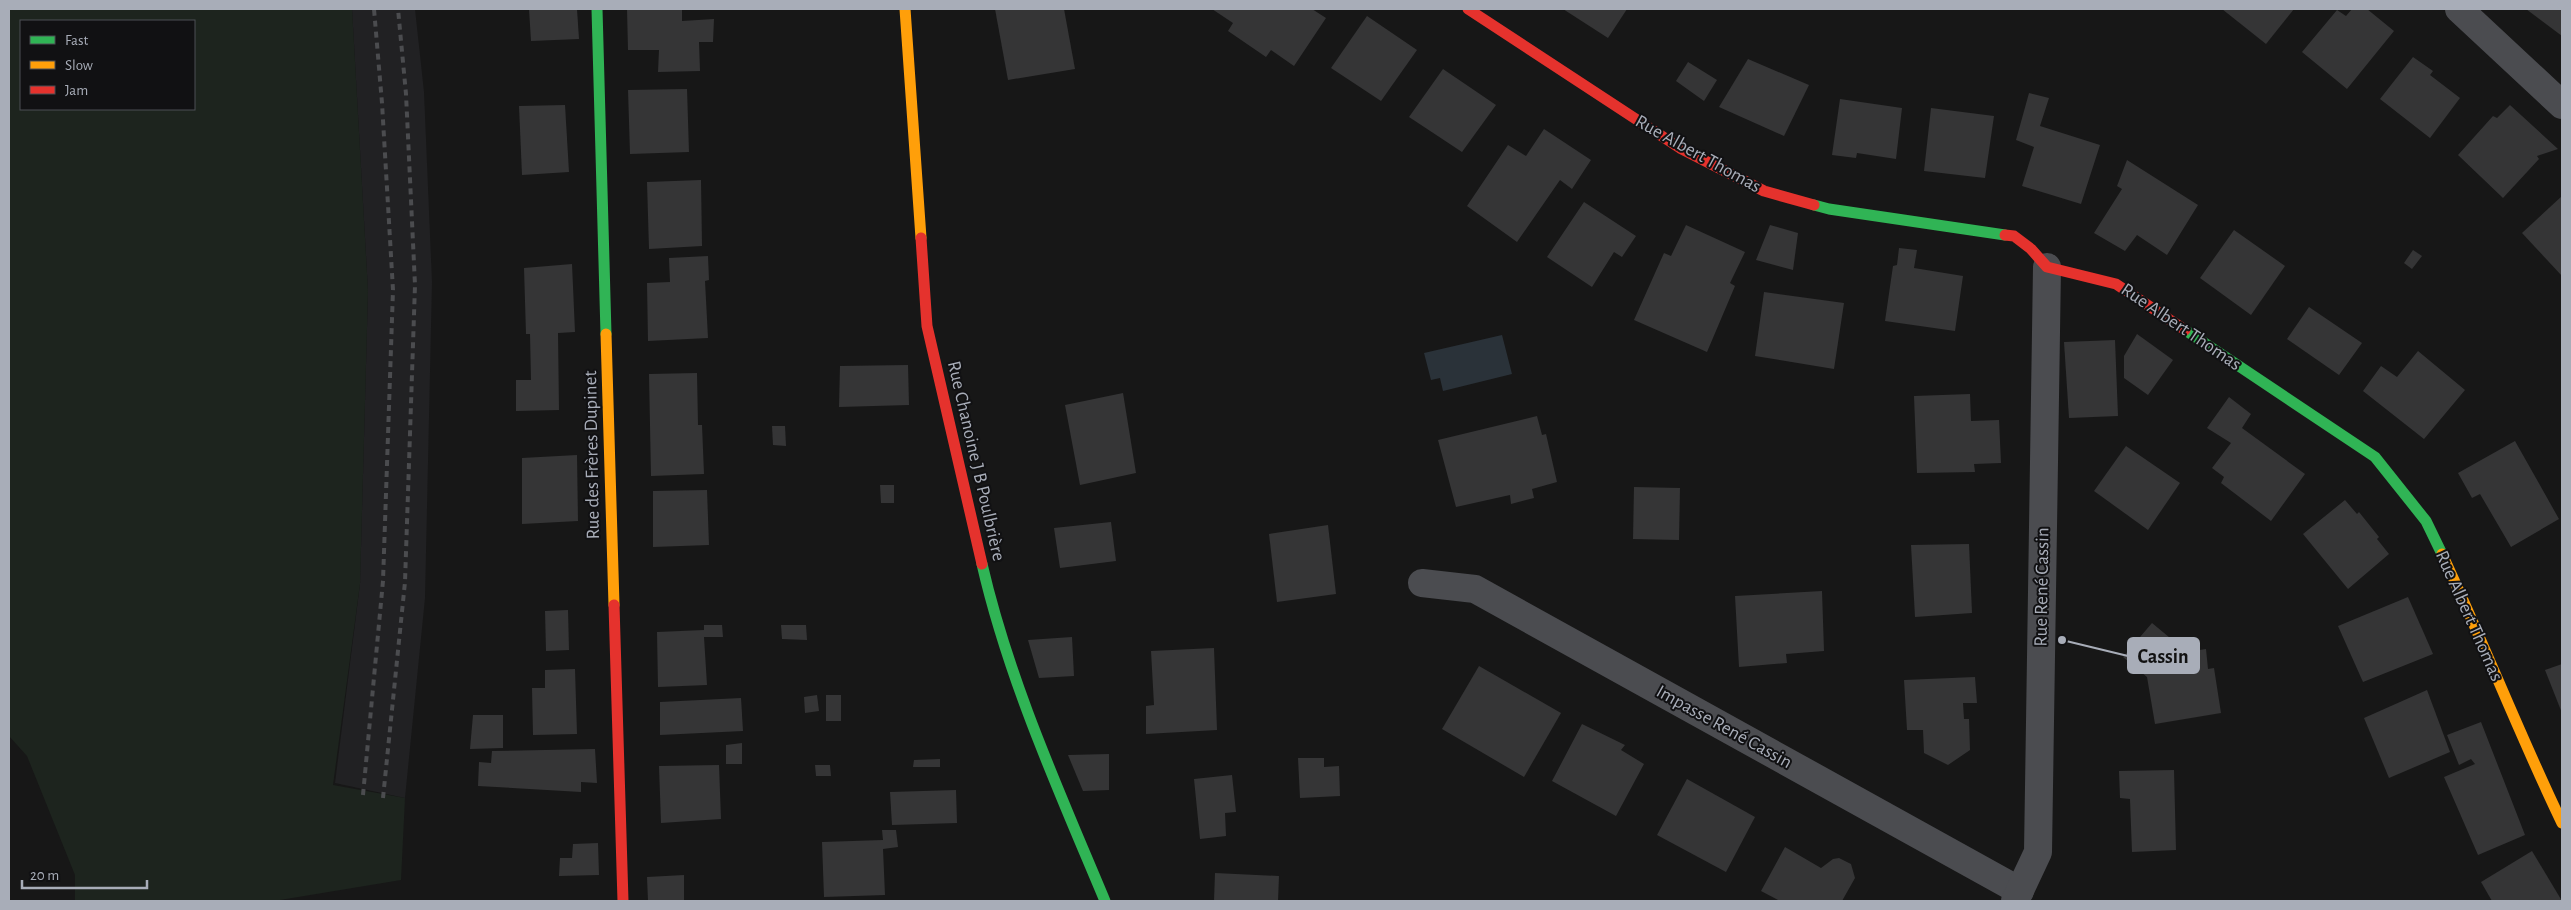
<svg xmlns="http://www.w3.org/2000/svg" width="2571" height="910" viewBox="0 0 2571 910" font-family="'Alegreya Sans',sans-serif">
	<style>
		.built { fill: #212123 }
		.green { fill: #1d241e; fill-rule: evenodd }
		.water { fill: #2a3239 }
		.building { fill: #353536 }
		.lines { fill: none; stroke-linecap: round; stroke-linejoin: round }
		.street { stroke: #4b4c50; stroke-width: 28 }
		.fast { stroke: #30b455; stroke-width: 11 }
		.slow { stroke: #ff9f0a; stroke-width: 11 }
		.jam { stroke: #e5322d; stroke-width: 11 }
		.rail { stroke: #4b4c4f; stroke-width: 4; stroke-dasharray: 6 5; stroke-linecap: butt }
		.labels { text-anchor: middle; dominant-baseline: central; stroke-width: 4; stroke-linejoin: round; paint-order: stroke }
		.street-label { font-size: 19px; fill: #a8adb8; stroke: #111113 }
		.leader { fill: none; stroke: #a8adb8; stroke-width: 2 }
		.callout-dot { fill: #a8adb8; stroke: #111113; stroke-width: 2 }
		.callout { fill: #a8adb8; stroke: #a8adb8; stroke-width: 2 }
		.callout-label { font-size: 20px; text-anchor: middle; font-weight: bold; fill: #111 }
	</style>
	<rect width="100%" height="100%" fill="#171717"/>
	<path class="built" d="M352,9H415L424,92L432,282L425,598L405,798L335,783L360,584L368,291Z"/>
	<path class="green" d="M9,9H352L368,291L360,584L333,785L405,798L401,880L274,901H75V875L27,756L9,736ZM21,21H194V109H21Z"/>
	<path class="water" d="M1502,335L1512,374L1443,391L1440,378L1431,380L1424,353Z"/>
	<g class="building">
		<path d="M529,9H577L579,39L531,41Z"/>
		<path d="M627,9H682V21L714,19L713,42H699L700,71L658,72L659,50H628Z"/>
		<path d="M995,9H1064L1075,69L1008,80Z"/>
		<path d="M1212,9H1312L1326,18L1294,66L1271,50L1266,57L1228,31L1233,23Z"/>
		<path d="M1563,9H1627L1608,38Z"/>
		<path d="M2222,9H2294L2266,44Z"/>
		<path d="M2352,9H2367L2394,31L2347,89L2302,52L2337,10L2346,16Z"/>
		<path d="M2526,9H2562V36Z"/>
		<path d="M1367,16L1417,50L1381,101L1331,68Z"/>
		<path d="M2413,57L2433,71L2430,75L2460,98L2430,138L2380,99Z"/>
		<path d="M1748,59L1809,85L1784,136L1719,107Z"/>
		<path d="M1688,62L1717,80L1704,101L1676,81Z"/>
		<path d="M1443,69L1496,105L1462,152L1409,117Z"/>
		<path d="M687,89L689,152L630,154L628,90Z"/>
		<path d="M2029,93L2049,98L2040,126L2100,145L2081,204L2022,186L2034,147L2016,140Z"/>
		<path d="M1840,99L1902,108L1896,159L1857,153L1856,158L1832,155Z"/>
		<path d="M565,105L569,172L522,175L519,106Z"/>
		<path d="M2510,105L2558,149L2537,156L2539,159L2503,198L2458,155L2493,116L2497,118Z"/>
		<path d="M1931,108L1994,116L1985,178L1924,171Z"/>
		<path d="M1544,129L1591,160L1572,189L1560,180L1517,242L1467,206L1508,145L1526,156Z"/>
		<path d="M2127,160L2198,205L2167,255L2137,235L2125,251L2094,233L2122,189L2117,186Z"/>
		<path d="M701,180L702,246L649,249L647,182Z"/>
		<path d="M2562,196V276L2522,233Z"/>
		<path d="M1584,202L1636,236L1622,257L1614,252L1592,287L1547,257Z"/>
		<path d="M1686,225L1745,252L1730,283L1735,286L1707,352L1634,320L1664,253L1671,256Z"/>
		<path d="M1770,225L1798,233L1793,270L1756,260Z"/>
		<path d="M2234,230L2285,266L2251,315L2200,278Z"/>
		<path d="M1899,248L1917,250L1914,268L1963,276L1955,331L1885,321L1893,266L1897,265Z"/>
		<path d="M2413,250L2422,256L2412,269L2404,263Z"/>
		<path d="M708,256L709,280L705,281L708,338L648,341L647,283L670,282L669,258Z"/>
		<path d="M572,264L575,332L558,333L559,410L516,411V380H531L530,334H526L524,268Z"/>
		<path d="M1764,292L1844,303L1834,369L1755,356Z"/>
		<path d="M2309,307L2362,343L2339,375L2287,339Z"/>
		<path d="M2137,334L2173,360L2148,395L2124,378V356Z"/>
		<path d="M2115,340L2118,416L2069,418L2064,342Z"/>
		<path d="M2418,351L2465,390L2424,439L2363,391L2381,366L2397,377Z"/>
		<path d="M908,365L909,405L839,407L840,366Z"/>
		<path d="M697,373L698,425H702L704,474L651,476L649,374Z"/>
		<path d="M1123,393L1136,473L1080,485L1065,405Z"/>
		<path d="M1970,394L1971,421L1999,420L2001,463L1974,464L1975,472L1917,473L1914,396Z"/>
		<path d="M2229,397L2251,414L2242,428L2305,474L2271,521L2221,483L2224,477L2212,468L2231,443L2207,428Z"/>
		<path d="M1537,416L1542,435L1546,434L1557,482L1532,489L1534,498L1511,504L1510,495L1456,507L1438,440Z"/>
		<path d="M772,426H785L786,446L773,445Z"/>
		<path d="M2515,441L2559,519L2511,547L2480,494L2472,498L2458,473Z"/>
		<path d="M2126,446L2180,483L2148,530L2094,491Z"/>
		<path d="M577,455L578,521L522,524V458Z"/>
		<path d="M880,485H894V503H881Z"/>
		<path d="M1634,487L1680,488L1679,540L1633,539Z"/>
		<path d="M707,490L709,545L653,547V491Z"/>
		<path d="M2345,500L2357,514L2359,512L2379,537L2377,539L2389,554L2348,589L2303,534Z"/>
		<path d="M1111,522L1116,561L1060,568L1054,528Z"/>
		<path d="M1328,525L1336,594L1277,602L1269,534Z"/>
		<path d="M1969,544L1972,613L1915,617L1911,545Z"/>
		<path d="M1822,591L1824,651L1786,654L1787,663L1739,667L1735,596Z"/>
		<path d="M2408,597L2433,654L2363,682L2338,626Z"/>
		<path d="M568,610L569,650L546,651L545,611Z"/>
		<path d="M2152,623L2187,652L2206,649L2208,669L2214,668L2221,713L2155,724L2147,677L2123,657Z"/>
		<path d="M704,625H722L723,637H704L707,685L658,687L657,632L704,630Z"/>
		<path d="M781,625H806L807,640L782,639Z"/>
		<path d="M1072,637L1074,676L1039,678L1028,640Z"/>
		<path d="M1214,648L1217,730L1146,734V706L1154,705L1151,651Z"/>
		<path d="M2562,664V713L2545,670Z"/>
		<path d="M1479,666L1561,713L1524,777L1442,729Z"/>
		<path d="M575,669L577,734L533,735L532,688H545V670Z"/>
		<path d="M1975,677L1977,703H1963L1964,719H1969L1970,750L1948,765L1924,753L1923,730H1907L1904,680Z"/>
		<path d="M2427,690L2450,752L2389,778L2364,718Z"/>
		<path d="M817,695L819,711L805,713L804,697Z"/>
		<rect x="826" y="695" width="15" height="26"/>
		<path d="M741,698L743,731L660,735V702Z"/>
		<path d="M473,715H503V748L470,749Z"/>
		<path d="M2481,722L2525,835L2478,855L2444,777L2475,764L2471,759L2459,765L2447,735Z"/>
		<path d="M1582,724L1625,745L1621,750L1644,764L1616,816L1552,781Z"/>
		<path d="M742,743V764H726V745Z"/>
		<path d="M595,749L597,783L581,782V792L478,786L479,762L491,763L492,751Z"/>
		<path d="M1109,754V790L1083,791L1068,755Z"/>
		<path d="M1298,758H1324V767L1339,766L1340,796L1300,798Z"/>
		<path d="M940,759V767H913L914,760Z"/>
		<path d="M719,765L721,819L661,823L659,766Z"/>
		<path d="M815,765H830L831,776H816Z"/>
		<path d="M2174,770L2176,850L2132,852L2130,799L2120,798L2119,771Z"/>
		<path d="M1232,775L1236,812L1225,813L1226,836L1200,839L1194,779Z"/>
		<path d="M1687,779L1755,817L1726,872L1657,835Z"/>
		<path d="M956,790L957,823L892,825L890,792Z"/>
		<path d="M882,830H896L898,847L883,849L885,895L824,897L822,842L883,840Z"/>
		<path d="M598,843L599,875L559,876L560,858H572L573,844Z"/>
		<path d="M1785,847L1821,868L1833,859L1839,858L1851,864L1855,878L1842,901H1780L1761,891Z"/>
		<path d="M2532,851L2562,901H2492L2481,882Z"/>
		<path d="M1215,873L1279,876L1278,901H1214Z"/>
		<path d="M684,875V901H648L647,877Z"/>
	</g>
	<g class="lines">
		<g class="street">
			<path d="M2459,9L2562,105"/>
			<path d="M1422,583L1475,589L2020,891"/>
			<path d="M2015,901L2038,852L2047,267"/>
		</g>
		<g class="fast">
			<path d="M597,9L606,334"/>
			<path d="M1814,205L1829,209L2005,235"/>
			<path d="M2185,330L2375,457L2426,521L2442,554"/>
			<path d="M982,564C1009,681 1059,791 1105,901"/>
		</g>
		<g class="slow">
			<path d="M905,9L921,238"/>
			<path d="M606,334L614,605"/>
			<path d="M2442,554C2484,643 2519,734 2562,823"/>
		</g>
		<g class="jam">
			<path d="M1468,9L1680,148L1764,191L1814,205"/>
			<path d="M2005,235L2014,236L2031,249L2047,267L2116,284L2185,330"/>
			<path d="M921,238L927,326L982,564"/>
			<path d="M614,605L623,901"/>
		</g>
		<g class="rail">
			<path d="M363,795L383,581L393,290L382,103L374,9"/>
			<path d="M383,798L405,582L415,285L406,94L398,9"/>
		</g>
	</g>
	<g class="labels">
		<g class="street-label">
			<text transform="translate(1698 154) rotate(29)">Rue Albert Thomas</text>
			<text transform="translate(2181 327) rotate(34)">Rue Albert Thomas</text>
			<text transform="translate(592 455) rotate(-91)">Rue des Frères Dupinet</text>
			<text transform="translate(976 461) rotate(77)">Rue Chanoine J B Poulbrière</text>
			<text transform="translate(2042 587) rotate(-89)">Rue René Cassin</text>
			<text transform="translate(2469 616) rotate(66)">Rue Albert Thomas</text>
			<text transform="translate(1724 727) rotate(29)">Impasse René Cassin</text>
		</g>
	</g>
	<path class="leader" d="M2062 640L2128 656"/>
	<circle class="callout-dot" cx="2062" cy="640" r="5"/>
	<rect class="callout" x="2128" y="638" width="71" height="35" rx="5"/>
	<g class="callout-label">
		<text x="2163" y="663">Cassin</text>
	</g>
	<rect width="2571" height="910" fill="none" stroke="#a8adb8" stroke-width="20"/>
	<rect x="20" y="20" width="175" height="90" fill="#111113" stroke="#4d4f55"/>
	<rect x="30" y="36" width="25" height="8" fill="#30b455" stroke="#4d4f55"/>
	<text x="65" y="45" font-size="15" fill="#a8adb8">Fast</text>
	<rect x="30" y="61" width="25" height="8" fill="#ff9f0a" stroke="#4d4f55"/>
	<text x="65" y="70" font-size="15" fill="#a8adb8">Slow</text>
	<rect x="30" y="86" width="25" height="8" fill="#e5322d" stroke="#4d4f55"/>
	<text x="65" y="95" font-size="15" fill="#a8adb8">Jam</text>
	<path d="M22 880v8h125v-8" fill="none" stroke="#a8adb8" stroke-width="2.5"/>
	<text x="30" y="880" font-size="15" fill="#a8adb8" stroke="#111113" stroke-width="4" paint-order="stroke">20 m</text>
</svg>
